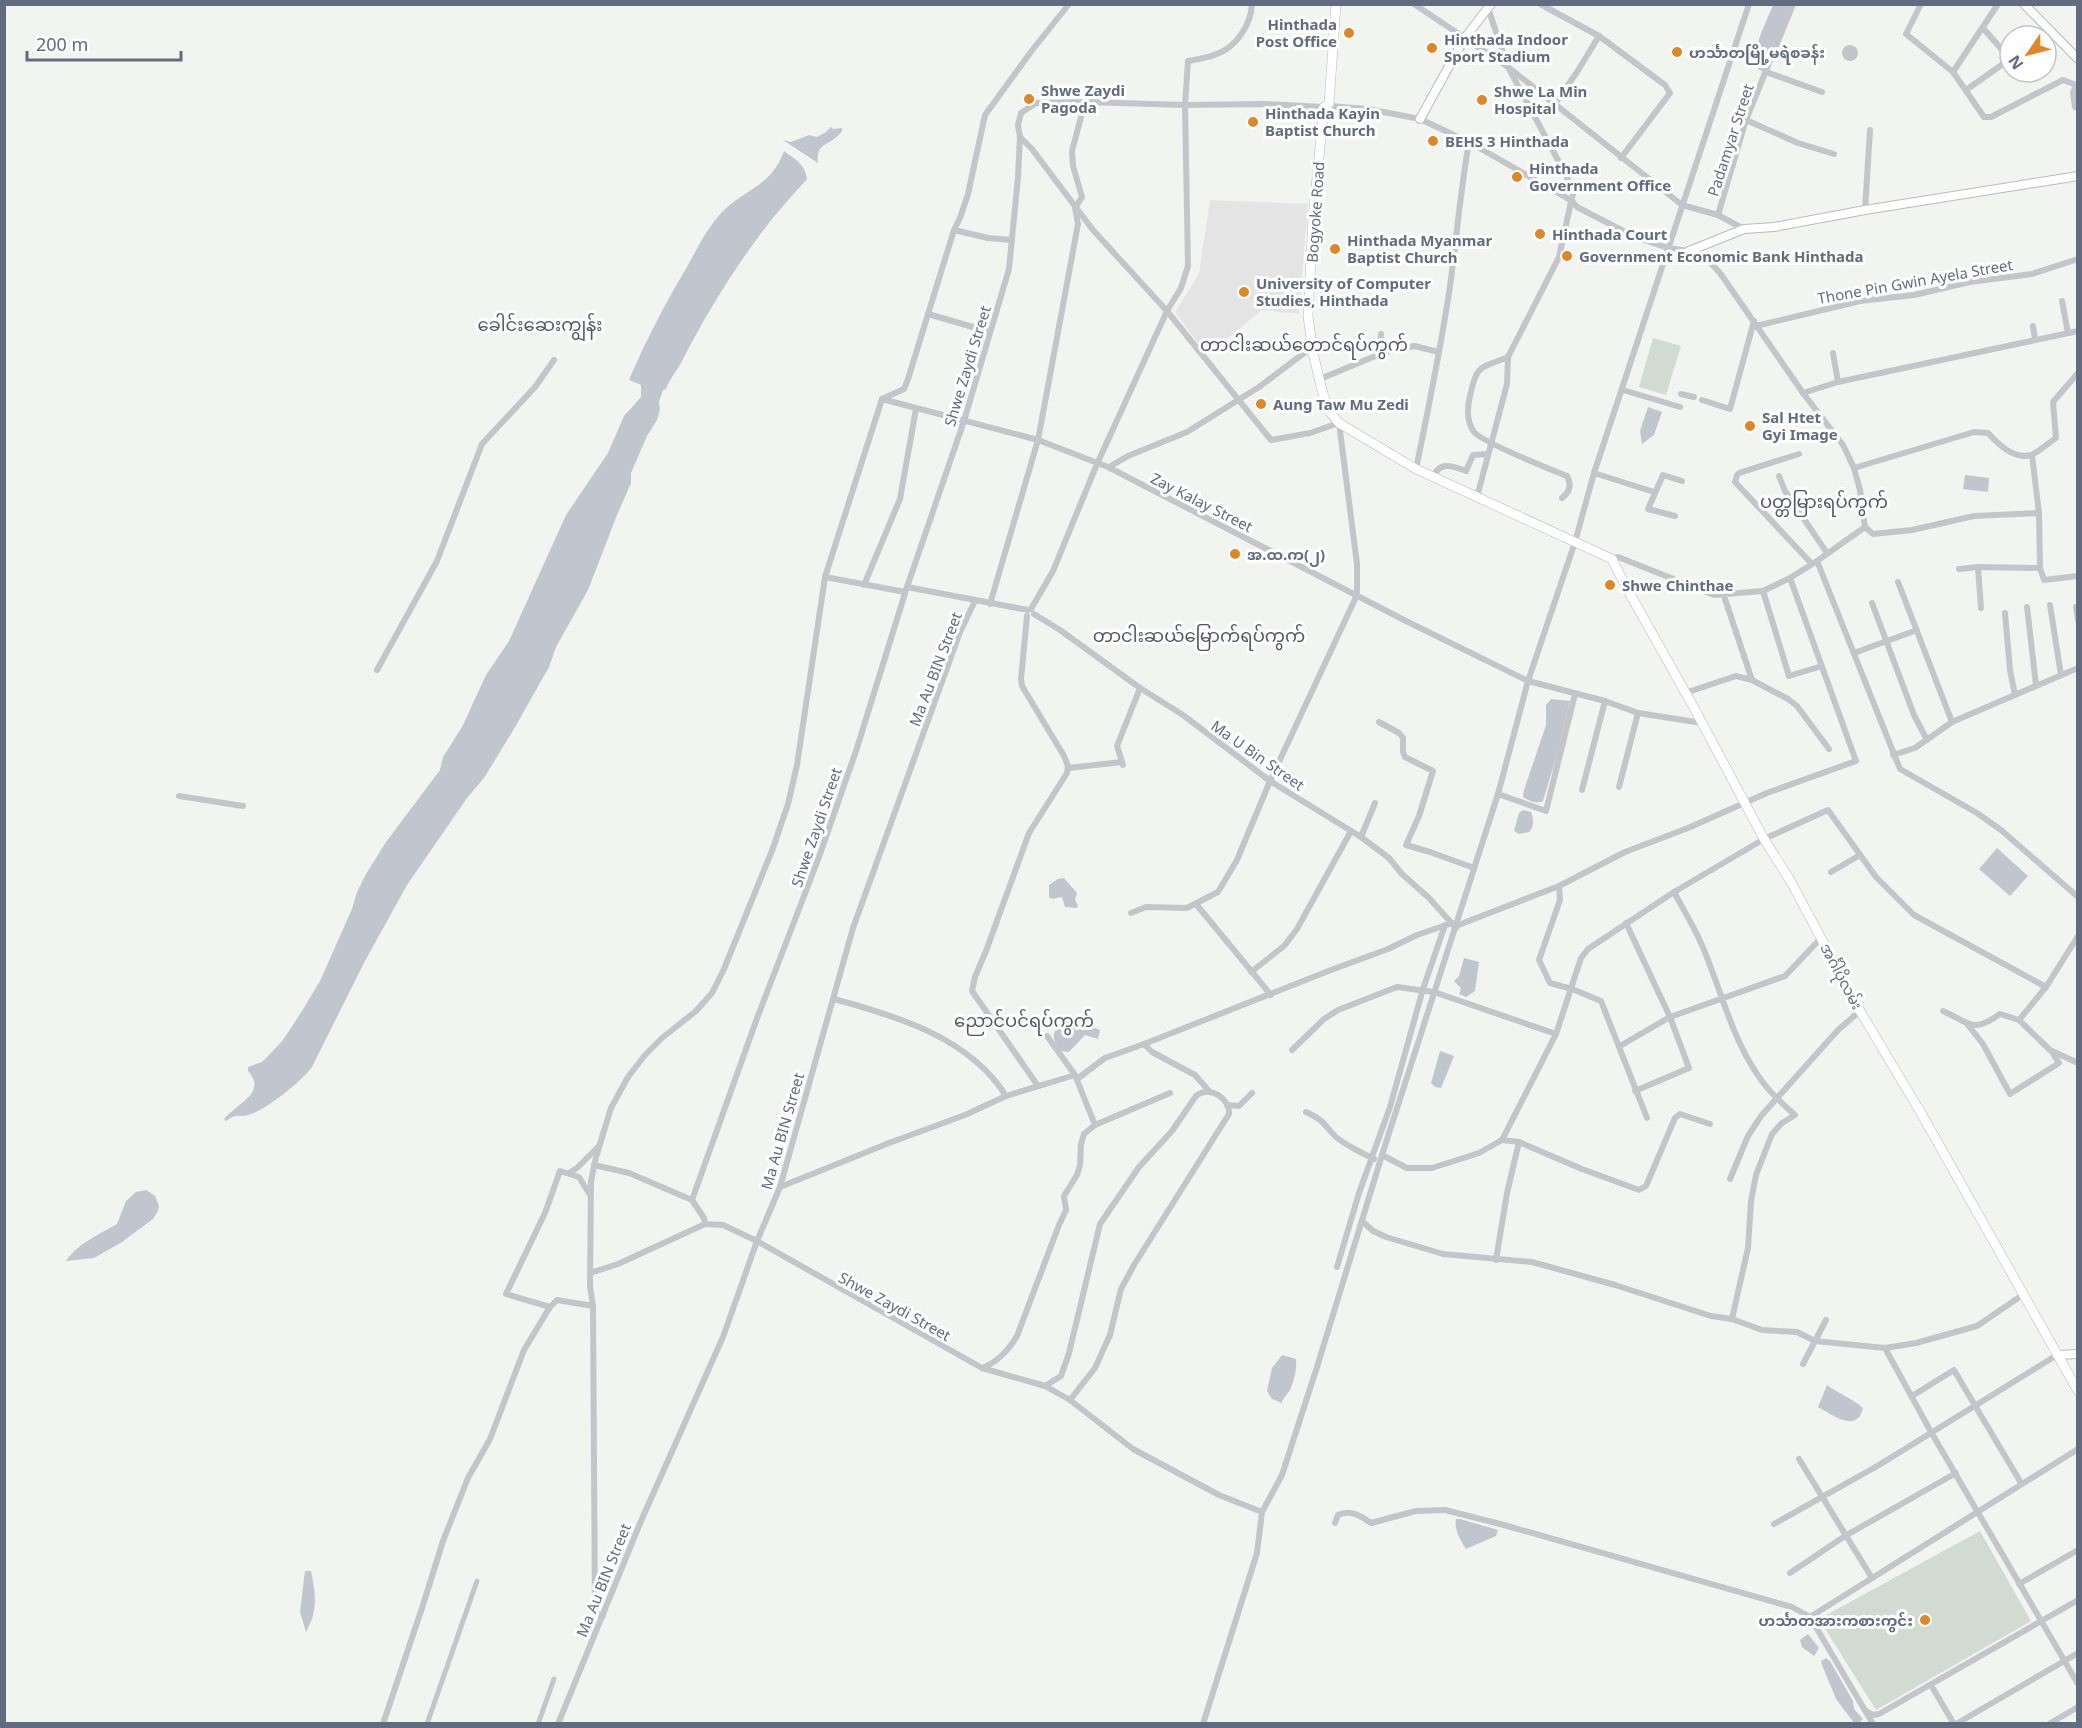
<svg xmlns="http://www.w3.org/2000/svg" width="2082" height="1728" viewBox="0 0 2082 1728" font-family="'Noto Sans','Noto Sans Myanmar',sans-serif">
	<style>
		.built { fill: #e3e4e3 }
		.green { fill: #d2dbd1 }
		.water { fill: #c1c6ce }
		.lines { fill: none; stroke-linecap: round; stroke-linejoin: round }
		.canal { stroke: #c1c6ce; stroke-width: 5 }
		.secondary-casing { stroke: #b8bac0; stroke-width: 10 }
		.primary-casing { stroke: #b6b8bd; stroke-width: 10 }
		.street { stroke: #c4c5ca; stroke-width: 6 }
		.secondary { stroke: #fff; stroke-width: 8 }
		.primary { stroke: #fff; stroke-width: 9 }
		.poi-dot { fill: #e08623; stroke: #fff; stroke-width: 2 }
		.labels { text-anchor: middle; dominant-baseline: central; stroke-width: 6; stroke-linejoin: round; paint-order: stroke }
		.poi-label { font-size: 15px; font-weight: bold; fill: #636b80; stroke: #fff; text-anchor: start }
		.street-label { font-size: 15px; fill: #636b80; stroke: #fff }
		.quarter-label { font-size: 18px; fill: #515665; stroke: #fff }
	</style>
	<rect width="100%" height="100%" fill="#f2f4ef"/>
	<path class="built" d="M1210,200L1308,204L1299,314L1262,310L1207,355L1175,312L1199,274Z"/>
	<g class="green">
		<path d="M1653,338L1681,346L1666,395L1639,387Z"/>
		<path d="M1980,1531L2031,1621L1876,1710L1819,1619Z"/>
	</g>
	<g class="water">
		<path d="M1773,5H1794L1772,55C1772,63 1771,69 1764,72C1759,70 1755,67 1755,61C1755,43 1766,22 1773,5Z"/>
		<circle cx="1850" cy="53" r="8"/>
		<path d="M831,127L833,129L842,128V131C832,146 815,141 818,163L783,140L791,142L809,135L817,137L826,132Z"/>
		<path d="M784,151C795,159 805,164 807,179C792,196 776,213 762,232C732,272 705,316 682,361C677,371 670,378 666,389L663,390L659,402L660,410L657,420L647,436L631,473V483L617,515L588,590L556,647L549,667L514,729L484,778L467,798L407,885L365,961L312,1067C302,1081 265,1111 248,1115C236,1118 239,1112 226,1121L224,1119C236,1104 268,1093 248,1071V1067L262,1062L271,1053L283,1040L302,1011L320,981L352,909L357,892L366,874L386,842L440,770L443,757L462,727L486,675L509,641L566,515L608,453L624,416L641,397V385L629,380C646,340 666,302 688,265C697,249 705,232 717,218C740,189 770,190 784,151Z"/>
		<path d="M1648,407L1662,412L1654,435L1642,444L1640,431Z"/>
		<path d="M1965,475L1989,478L1988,492L1963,489Z"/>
		<path d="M1551,699L1570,701L1557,755L1543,801C1535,804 1531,802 1523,797L1524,790L1546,725V705Z"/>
		<path d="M1523,810L1531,812C1534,819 1534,827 1529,832L1519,834L1514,831L1519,813Z"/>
		<path d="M1997,848L2028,876L2010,896L1979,869Z"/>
		<path d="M1064,878L1077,893L1075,900L1078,905L1077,908L1065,907L1062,897L1052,899L1049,897V885L1058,879Z"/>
		<path d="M1464,958L1479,962L1475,991L1466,997L1459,994L1461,988L1454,981L1459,976Z"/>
		<path d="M1069,1020C1080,1029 1089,1025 1100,1030L1098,1039L1085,1035L1069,1052L1061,1051C1049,1034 1052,1031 1069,1020Z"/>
		<path d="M1440,1051L1454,1056L1441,1088L1435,1087L1431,1083Z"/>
		<path d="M146,1190L155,1196L159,1206L158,1211L153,1219L122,1242L94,1258L66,1261C77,1244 100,1234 117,1224L126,1201L136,1192Z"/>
		<path d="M1282,1355L1296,1359C1297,1369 1294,1381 1290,1390C1287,1395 1283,1397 1282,1403L1272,1399L1267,1391L1272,1368Z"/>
		<path d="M1827,1385C1839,1394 1852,1398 1863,1408C1857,1434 1833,1415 1818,1407Z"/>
		<path d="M1456,1519H1460L1498,1530L1496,1536L1466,1549C1460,1540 1454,1529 1456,1519Z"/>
		<path d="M305,1571H311C316,1596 318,1610 306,1632L300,1612Z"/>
		<path d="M1808,1634L1819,1648L1814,1656L1802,1647L1800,1640Z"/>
		<path d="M1826,1658L1830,1661L1853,1701L1854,1709L1863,1719L1859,1723H1854L1836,1699L1822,1665L1821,1661Z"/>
	</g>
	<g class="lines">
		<g class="canal">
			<path d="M427,1724L477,1581"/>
			<path d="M538,1724L554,1679"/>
		</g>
		<g class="secondary-casing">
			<g id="secondary">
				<path d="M2024,4L2078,59"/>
				<path d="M1420,119L1464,39L1491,4"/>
				<path d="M1689,251L1744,229L1774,227L1865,210L2078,176"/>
				<path d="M2057,1355L2078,1354"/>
			</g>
		</g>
		<g class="primary-casing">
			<path id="primary" d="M1336,4L1329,104L1324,107L1313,218L1308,316L1313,353L1323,394L1330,412L1339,423L1416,469L1612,559L1626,587L1693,706L1764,839L1791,882L1860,1011L1921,1113L2078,1391"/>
		</g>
		<g class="street">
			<path d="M1414,4L1508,67L1682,205L1718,215L1744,229"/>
			<path d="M1540,4L1599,36L1577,72L1554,105"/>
			<path d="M1921,4L1906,34L1953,72L1984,117H1991L2063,80L2076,85"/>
			<path d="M1487,5L1508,67L1566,175L1573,194"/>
			<path d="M1983,28L2010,59"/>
			<path d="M1599,36L1665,85L1670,93L1621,158"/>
			<path d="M1766,72L1822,92"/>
			<path d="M1953,72L1998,4"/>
			<path d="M1966,90L2010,59"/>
			<path d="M1329,106L1368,109L1420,119L1469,142L1572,201L1577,207L1635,237L1668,248L1689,251L1705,257L1720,273L1803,393L1843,445L1854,468L1860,490L1865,527L1817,561L1790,578L1763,591L1714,595L1618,557L1612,559"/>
			<path d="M2075,107L2073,92L2078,84"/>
			<path d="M1746,120L1798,143L1834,154"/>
			<path d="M1020,137L1032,149L1093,230L1167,311L1271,440L1310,433L1339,423L1357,564V595L1270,781L1237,860L1218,892L1187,908L1146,907L1131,913"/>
			<path d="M1865,210L1870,130"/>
			<path d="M1718,215L1746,120L1793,4"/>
			<path d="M954,230L988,238L1012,240"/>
			<path d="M2062,301L2068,333"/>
			<path d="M928,314L990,332"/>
			<path d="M1756,326L1860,301L1914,295L1970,282L2032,274L2078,259"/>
			<path d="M2033,326L2035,339"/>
			<path d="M1381,334L1380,344L1385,352"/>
			<path d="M1833,353L1838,382"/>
			<path d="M1508,357C1480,369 1477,363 1470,396C1467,408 1467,422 1474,432C1482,442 1552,470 1567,476C1572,485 1570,492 1562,498"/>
			<path d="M1320,379L1385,352L1414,346L1439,352"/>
			<path d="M1623,390L1680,407"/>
			<path d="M1803,393L1838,382L2078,331"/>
			<path d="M1681,394L1694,397"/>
			<path d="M882,399L1038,440L1108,467L1406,621L1528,681L1605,701L1582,790"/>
			<path d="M1702,400L1730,409L1754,321"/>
			<path d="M1799,454L1739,473L1737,475L1735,482L1811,563"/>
			<path d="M2032,455L2039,513L2040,568L2044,580L2078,576"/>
			<path d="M1109,467L1128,456L1187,432L1259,387L1312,347"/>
			<path d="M1854,468L1974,432L1988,433C1998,444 2014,460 2031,455C2039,452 2048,443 2056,438L2053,402L2078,373"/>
			<path d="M1416,469C1429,406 1442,343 1451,279C1457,233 1461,187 1469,142"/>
			<path d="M1594,473L1654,492"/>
			<path d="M1779,476L1785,491L1827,553"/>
			<path d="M1433,478C1439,460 1453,466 1466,471L1473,455L1488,454"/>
			<path d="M1477,497L1507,384L1508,357L1559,257L1573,193"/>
			<path d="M1675,516L1648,509L1663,475L1682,481"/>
			<path d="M1865,527L1873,534L1912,530L1974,516L2039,513"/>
			<path d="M1817,561L1900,769L1977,813L2001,830L2078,897"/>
			<path d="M1978,567L1981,608"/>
			<path d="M1959,569L1978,567L2040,568"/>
			<path d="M825,577L905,592"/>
			<path d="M1898,582L1952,722"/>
			<path d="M864,585L900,499L916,409"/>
			<path d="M907,587L1028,610"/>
			<path d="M1763,591L1789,676L1822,666"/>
			<path d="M1724,596L1752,680"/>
			<path d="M1872,603L1914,715L1927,740"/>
			<path d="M990,604L1038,440L1078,224L1075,208L1082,197L1073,166L1072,151L1085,102"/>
			<path d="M2050,605L2061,675"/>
			<path d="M2027,607L2036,685"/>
			<path d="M2076,607L2078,620"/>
			<path d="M1031,609L1053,571L1097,464L1167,311L1181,288L1188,266L1185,105L1188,61C1197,59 1208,58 1217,54C1236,47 1251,25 1252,4"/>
			<path d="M2005,613L2010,670L2015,695"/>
			<path d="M1034,614L1060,630L1140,688L1183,715L1270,781L1361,837L1389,858L1402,874L1429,898L1456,928"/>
			<path d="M1027,616L1021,679L1022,686L1064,756L1068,766L1067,773L1029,833L986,951L975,977L972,991L1038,1086"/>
			<path d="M1854,653L1917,630"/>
			<path d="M377,670L437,561L482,444L535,387L554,360"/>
			<path d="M1685,693L1736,676L1752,680L1788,699L1797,706L1829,749"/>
			<path d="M1605,701L1638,713L1702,723"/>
			<path d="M1379,722L1399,733L1403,738V752L1405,757L1433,771L1419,816L1406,845L1430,852L1474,868"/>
			<path d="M1893,755L1915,748L1952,722L2078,668"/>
			<path d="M1123,765L1117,746L1140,688"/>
			<path d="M1068,768L1122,762"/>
			<path d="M1619,787L1638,713"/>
			<path d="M1498,794L1546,811L1575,694"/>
			<path d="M179,796L243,806"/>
			<path d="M1361,837L1375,803"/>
			<path d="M1831,872L1860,855"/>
			<path d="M1559,886L1560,900L1539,960L1550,983L1572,989L1601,1001L1647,1118"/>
			<path d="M1674,892C1684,911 1696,930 1704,950C1721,991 1732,1037 1757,1074C1767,1090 1781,1103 1795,1115L1782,1123L1772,1134L1756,1175L1751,1201L1748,1248L1732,1319"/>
			<path d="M1196,904L1271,995"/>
			<path d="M1626,923L1670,1017L1689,1068L1635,1091"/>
			<path d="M1456,926L1559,886L1625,852L1688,828L1767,793L1856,761L1790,578"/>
			<path d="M1251,972L1284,946L1297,929L1351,831"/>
			<path d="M834,999C897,1016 970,1038 1006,1096"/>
			<path d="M1943,1011C1970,1023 1972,1034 2000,1014L2019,1020L2050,1050L2078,1063"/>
			<path d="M2019,1020L2046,987L2078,936"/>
			<path d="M1968,1025L1983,1044L2010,1094L2059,1063L2052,1052"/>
			<path d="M1047,1036L1075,1075L1095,1125"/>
			<path d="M1620,1046L1670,1017L1785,976L1821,938"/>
			<path d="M1292,1050L1324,1019L1338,1010L1397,987L1434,992L1556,1034"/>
			<path d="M1077,1079L1105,1058L1144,1044"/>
			<path d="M1209,1091L1195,1075L1152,1052L1144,1044L1331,970L1388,949L1417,935L1452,923"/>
			<path d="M1228,1105L1239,1106L1252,1093"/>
			<path d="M1306,1112C1324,1120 1324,1125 1336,1137C1348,1147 1361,1152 1374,1159"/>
			<path d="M1502,1140L1519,1142L1582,1169L1639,1190L1646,1186L1675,1118L1680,1114L1710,1124"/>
			<path d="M1382,1155L1407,1168H1432L1479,1153L1502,1140L1556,1034L1581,958L1588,949L1674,892L1764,839L1828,810L1876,877L1914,915L2046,987"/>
			<path d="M594,1165L629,1173L692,1200"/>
			<path d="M569,1173L577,1168L597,1148"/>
			<path d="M1730,1179L1748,1136L1761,1116L1838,1030L1860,1011"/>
			<path d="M780,1187L889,1143L965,1115L1006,1096L1075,1075"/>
			<path d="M1362,1221L1373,1231L1386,1237L1443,1254L1532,1262L1615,1285L1711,1316L1732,1319L1762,1330L1797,1332L1815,1341L1885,1348L1916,1343L1977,1326L2024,1294"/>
			<path d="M1496,1260L1507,1193L1519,1142"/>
			<path d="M1337,1267L1359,1193L1390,1107L1423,989L1445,925"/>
			<path d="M590,1273L618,1264L705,1224"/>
			<path d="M550,1307L506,1294L545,1213L560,1171L579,1177L590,1195"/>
			<path d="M1885,1348L1931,1432L2078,1684"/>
			<path d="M1803,1364L1826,1320"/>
			<path d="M982,1368C998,1362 1008,1351 1017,1336L1059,1225L1066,1210L1064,1196L1077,1175L1080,1165L1081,1144L1084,1134L1095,1125L1170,1093"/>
			<path d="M1045,1386L1061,1376L1069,1353L1100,1224L1139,1167L1172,1131L1196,1096C1209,1085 1230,1098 1229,1114L1134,1265L1121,1289L1110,1335L1095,1368L1070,1400"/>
			<path d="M1912,1396L1954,1370L2021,1483"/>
			<path d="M1799,1459L1872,1578"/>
			<path d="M1262,1512L1219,1495L1133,1449L1070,1400L1045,1386L982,1368L757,1241L723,1225L705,1224L704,1218L692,1200L756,1021L819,857L856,751L907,587L964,421L1009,269L1018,177L1020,137L1018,125L1021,113L1036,103L1085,102L1185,105L1264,104L1324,107"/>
			<path d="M1335,1523L1338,1515C1350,1509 1361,1516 1371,1523L1416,1511L1445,1510L1504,1525L1792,1607L1810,1617L1873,1724"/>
			<path d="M1774,1524L1879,1465L2057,1355"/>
			<path d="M1790,1573L1845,1536L1956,1473"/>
			<path d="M2019,1584L2078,1550"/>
			<path d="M603,1616L595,1613L593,1306L590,1286L591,1181L596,1157L611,1108L628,1077L645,1055L662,1038L696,1011L712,993L724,969L773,848L788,804L797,765L825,577L882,399L904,389L908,379L954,230L960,218L968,194L985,115L1030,53L1069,4"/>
			<path d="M1810,1617L2078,1449"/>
			<path d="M1931,1685L1954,1724"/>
			<path d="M1866,1711L1873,1715L1879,1714L2078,1600"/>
			<path d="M383,1724L423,1605L443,1541L468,1478L490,1439L524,1350L550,1307L557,1300L593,1306"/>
			<path d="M558,1724L641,1521L723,1337L757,1241L780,1187L853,928L960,632L975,601"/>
			<path d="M1203,1724L1257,1553L1262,1512L1282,1475L1317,1367L1382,1155L1498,794L1528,681L1575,542L1594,473L1749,4"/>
			<path d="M1956,1724L2078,1653"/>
			<path d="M2049,1724L2078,1707"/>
		</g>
		<use href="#secondary" class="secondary"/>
		<use href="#primary" class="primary"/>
	</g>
	<g class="poi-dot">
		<circle cx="1349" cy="33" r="6"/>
		<circle cx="1432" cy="48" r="6"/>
		<circle cx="1677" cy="52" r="6"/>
		<circle cx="1029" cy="99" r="6"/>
		<circle cx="1482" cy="100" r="6"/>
		<circle cx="1253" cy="122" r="6"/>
		<circle cx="1433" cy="141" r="6"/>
		<circle cx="1517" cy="177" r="6"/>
		<circle cx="1540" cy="234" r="6"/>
		<circle cx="1335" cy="249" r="6"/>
		<circle cx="1567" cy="256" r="6"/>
		<circle cx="1244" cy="292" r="6"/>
		<circle cx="1261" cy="404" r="6"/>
		<circle cx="1750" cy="426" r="6"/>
		<circle cx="1235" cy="554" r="6"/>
		<circle cx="1610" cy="585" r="6"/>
		<circle cx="1925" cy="1620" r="6"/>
	</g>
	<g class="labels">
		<g class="poi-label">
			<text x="1337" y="24" text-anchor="end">Hinthada<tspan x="1337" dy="17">Post Office</tspan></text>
			<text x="1444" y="39">Hinthada Indoor<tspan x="1444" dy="17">Sport Stadium</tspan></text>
			<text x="1689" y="52">ဟင်္သာတမြို့မရဲစခန်း</text>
			<text x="1041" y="90">Shwe Zaydi<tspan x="1041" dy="17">Pagoda</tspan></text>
			<text x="1494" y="91">Shwe La Min<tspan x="1494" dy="17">Hospital</tspan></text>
			<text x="1265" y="113">Hinthada Kayin<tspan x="1265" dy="17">Baptist Church</tspan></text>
			<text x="1445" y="141">BEHS 3 Hinthada</text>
			<text x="1529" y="168">Hinthada<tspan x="1529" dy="17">Government Office</tspan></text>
			<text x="1552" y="234">Hinthada Court</text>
			<text x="1347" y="240">Hinthada Myanmar<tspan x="1347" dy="17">Baptist Church</tspan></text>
			<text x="1579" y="256">Government Economic Bank Hinthada</text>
			<text x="1256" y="283">University of Computer<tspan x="1256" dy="17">Studies, Hinthada</tspan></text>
			<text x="1273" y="404">Aung Taw Mu Zedi</text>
			<text x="1762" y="417">Sal Htet<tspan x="1762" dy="17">Gyi Image</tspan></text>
			<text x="1247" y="554">အ.ထ.က(၂)</text>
			<text x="1622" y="585">Shwe Chinthae</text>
			<text x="1913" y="1620" text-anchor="end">ဟင်္သာတအားကစားကွင်း</text>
		</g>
		<g class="street-label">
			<text transform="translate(1730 140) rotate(-72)">Padamyar Street</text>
			<text transform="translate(1315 212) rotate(-86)">Bogyoke Road</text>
			<text transform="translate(1915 281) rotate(-10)">Thone Pin Gwin Ayela Street</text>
			<text transform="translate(967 366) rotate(-73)">Shwe Zaydi Street</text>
			<text transform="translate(1202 502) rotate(27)">Zay Kalay Street</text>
			<text transform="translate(935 669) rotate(-69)">Ma Au BIN Street</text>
			<text transform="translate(1258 755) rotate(35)">Ma U Bin Street</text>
			<text transform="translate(816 827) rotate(-71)">Shwe Zaydi Street</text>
			<text transform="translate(1842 976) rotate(62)">အင်္ဂါပိုလမ်း</text>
			<text transform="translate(782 1131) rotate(-74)">Ma Au BIN Street</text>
			<text transform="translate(895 1306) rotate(29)">Shwe Zaydi Street</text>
			<text transform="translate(603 1580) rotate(-68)">Ma Au BIN Street</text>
		</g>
		<g class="quarter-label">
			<text x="540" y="324">ခေါင်းဆေးကျွန်း</text>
			<text x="1304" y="344">တာငါးဆယ်တောင်ရပ်ကွက်</text>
			<text x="1824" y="501">ပတ္တမြားရပ်ကွက်</text>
			<text x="1199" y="635">တာငါးဆယ်မြောက်ရပ်ကွက်</text>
			<text x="1024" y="1020">ညောင်ပင်ရပ်ကွက်</text>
		</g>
	</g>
	<rect width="2082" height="1728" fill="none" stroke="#636b80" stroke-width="12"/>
	<g transform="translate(2028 54) rotate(235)"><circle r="28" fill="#ffffff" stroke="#c1c4cc" stroke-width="1.5"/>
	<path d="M0-4.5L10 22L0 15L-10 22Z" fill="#e08623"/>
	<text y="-9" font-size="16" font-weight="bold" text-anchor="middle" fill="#636b80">N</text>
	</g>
	<path d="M27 51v9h154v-9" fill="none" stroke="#636b80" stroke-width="3"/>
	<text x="36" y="51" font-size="18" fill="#636b80" stroke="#ffffff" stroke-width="4.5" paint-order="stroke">200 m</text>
</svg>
